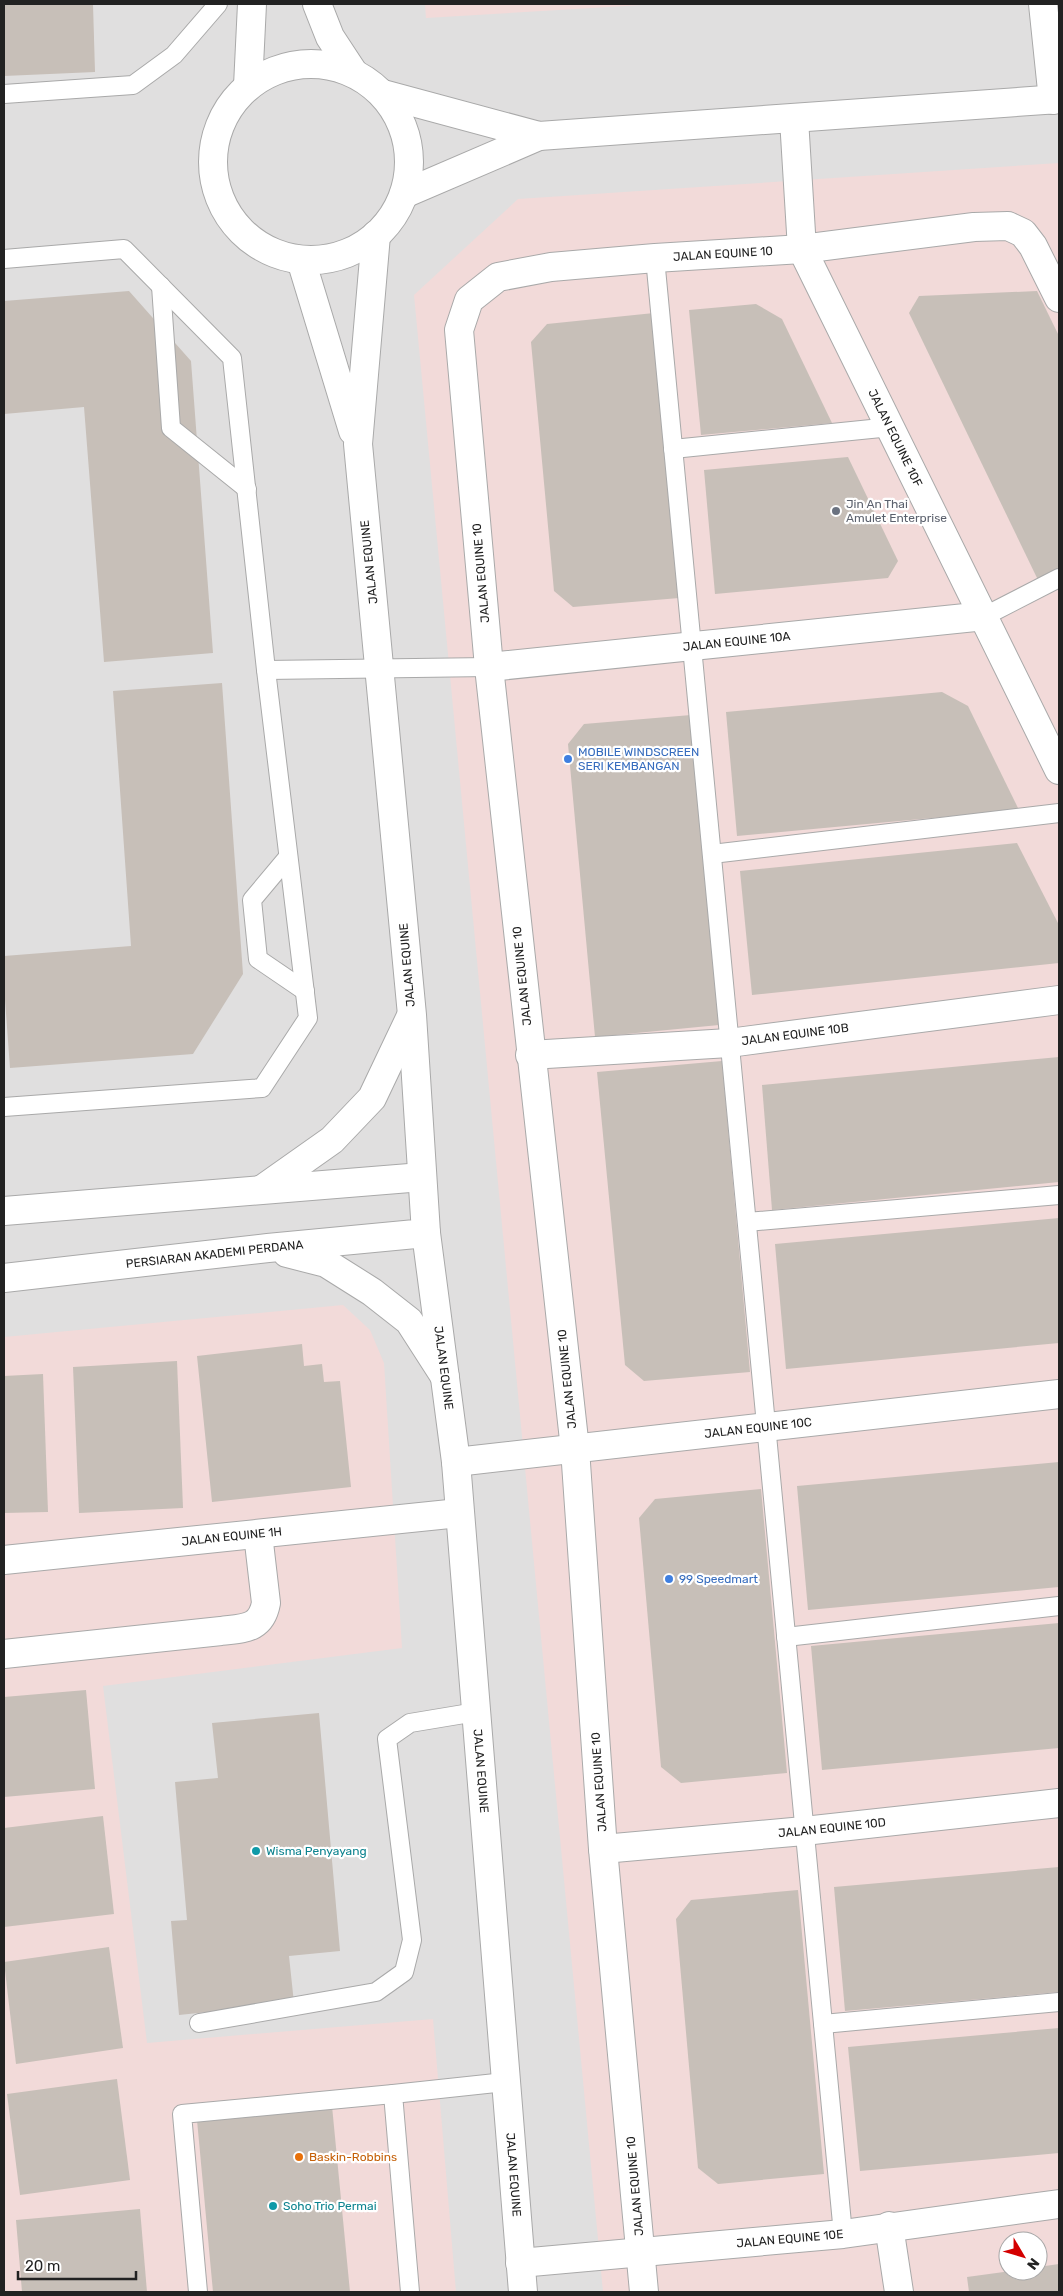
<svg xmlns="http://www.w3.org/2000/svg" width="1063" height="2296" viewBox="0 0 1063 2296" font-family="Rubik,sans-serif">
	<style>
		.residential { fill: #e0dfdf; fill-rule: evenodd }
		.commercial { fill: #f2dad9; fill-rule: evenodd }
		.building { fill: #c7bfb8 }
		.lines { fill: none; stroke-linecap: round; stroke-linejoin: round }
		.service-casing { stroke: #a9a9a9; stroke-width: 20 }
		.minor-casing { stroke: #a9a9a9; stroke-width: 30 }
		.tertiary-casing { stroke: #a9a9a9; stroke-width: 30 }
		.service { stroke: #fff; stroke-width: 18 }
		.minor { stroke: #fff; stroke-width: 28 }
		.tertiary { stroke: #fff; stroke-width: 28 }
		.worship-dot { fill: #6b7280; stroke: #fff; stroke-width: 2 }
		.shop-dot { fill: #3f7fe0; stroke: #fff; stroke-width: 2 }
		.culture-dot { fill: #0f9aa8; stroke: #fff; stroke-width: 2 }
		.food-dot { fill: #e8710a; stroke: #fff; stroke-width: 2 }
		.labels { text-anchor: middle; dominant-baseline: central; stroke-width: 4.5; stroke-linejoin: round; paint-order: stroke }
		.street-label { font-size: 12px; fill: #222; stroke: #fff }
		.worship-label { font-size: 12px; fill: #5b616d; stroke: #fff; text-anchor: start }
		.shop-label { font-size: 12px; fill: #366cbe; stroke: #fff; text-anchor: start }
		.culture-label { font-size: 12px; fill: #0d838f; stroke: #fff; text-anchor: start }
		.food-label { font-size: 12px; fill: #c56008; stroke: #fff; text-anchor: start }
	</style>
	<rect width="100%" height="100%" fill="#f2efe9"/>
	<path class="residential" d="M4,4H1059V2292H4ZM1008,2241H1038V2271H1008Z"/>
	<g class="commercial">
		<path d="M425,4H659L426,18Z"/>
		<path d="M1059,163V2292H603L414,295L518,199ZM1008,2241H1038V2271H1008Z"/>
		<path d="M343,1305L370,1330L384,1363L402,1648L103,1686L147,2043L433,2019L456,2292H4V1337Z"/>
	</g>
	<g class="building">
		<path d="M4,4H93L95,72L4,76Z"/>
		<path d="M129,291L191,361L213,653L104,662L84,407L4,414V301Z"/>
		<path d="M1037,291L1059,336V569L1038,580L909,313L919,296Z"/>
		<path d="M756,304L782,319L832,423L701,435L689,310Z"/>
		<path d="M654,313L679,598L573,607L554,591L531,342L547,324Z"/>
		<path d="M848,457L898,561L888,578L715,594L704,470Z"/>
		<path d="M222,683L243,974L193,1054L10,1068L4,986V956L131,946L113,691Z"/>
		<path d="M942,692L968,706L1019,810L737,836L726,712Z"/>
		<path d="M691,715L719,1025L595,1037L568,744L584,724Z"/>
		<path d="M1017,843L1059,925V963L752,995L740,871Z"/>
		<path d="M1059,1057V1182L772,1210L762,1085Z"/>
		<path d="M722,1061L750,1372L644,1381L625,1365L597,1072Z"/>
		<path d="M1059,1218V1343L786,1369L775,1244Z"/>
		<path d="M302,1344L304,1366L322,1364L324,1382L340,1381L351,1487L212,1502L197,1356Z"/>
		<path d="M177,1361L183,1508L79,1513L73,1367Z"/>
		<path d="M43,1374L48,1512L4,1513V1376Z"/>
		<path d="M1059,1462V1587L808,1610L797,1486Z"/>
		<path d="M761,1489L787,1773L681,1783L661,1767L639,1518L655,1499Z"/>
		<path d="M1059,1623V1748L822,1770L811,1646Z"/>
		<path d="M86,1690L95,1789L4,1797V1697Z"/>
		<path d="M319,1713L340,1951L289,1956L294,2003L179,2015L171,1921L187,1920L175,1782L218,1778L212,1723Z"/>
		<path d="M103,1816L114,1914L4,1927V1828Z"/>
		<path d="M1059,1867V1992L845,2011L834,1887Z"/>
		<path d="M798,1890L824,2174L718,2184L698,2168L676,1919L691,1900Z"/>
		<path d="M109,1947L123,2048L16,2064L4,1962Z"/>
		<path d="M1059,2028V2153L860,2171L848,2047Z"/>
		<path d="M117,2079L130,2180L20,2195L7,2094Z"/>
		<path d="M332,2106L350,2292H213L197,2120Z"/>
		<path d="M140,2209L147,2292H22L16,2220Z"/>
		<path d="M1059,2264V2292H969L967,2277L1011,2271H1038V2267Z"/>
	</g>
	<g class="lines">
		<g class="service-casing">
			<g id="service">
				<path d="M4,94L133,85L174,55L218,4"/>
				<path d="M655,258L843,2234"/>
				<path d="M4,259L124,249L232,358L266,670L308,1018L262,1088L4,1107"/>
				<path d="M161,286L171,428L247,489"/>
				<path d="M673,449L891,427"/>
				<path d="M985,616L1059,578"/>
				<path d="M266,670L489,667"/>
				<path d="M712,854L1059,813"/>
				<path d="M288,857L252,900L258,959L305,991"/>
				<path d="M747,1222L1059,1195"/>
				<path d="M786,1637L1059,1606"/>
				<path d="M199,2023L376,1992L404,1972L412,1940L387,1739L410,1723L476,1712"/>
				<path d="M823,2024L1059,2002"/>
				<path d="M198,2292L182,2114L393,2094"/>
				<path d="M410,2292L393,2094L505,2082"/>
			</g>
		</g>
		<g class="minor-casing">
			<g id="minor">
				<path d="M1043,4L1053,100"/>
				<path d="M383,94L539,136L1059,99"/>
				<path id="s1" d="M794,119L802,249L1059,770"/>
				<path d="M404,194L539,136"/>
				<path id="s2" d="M489,667L985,616"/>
				<path id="s3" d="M530,1055L729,1043L1059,1000"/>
				<path id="s4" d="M426,1233L456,1462L523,2292"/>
				<path id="s5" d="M456,1462L1059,1394"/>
				<path id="s6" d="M4,1560L459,1513"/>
				<path d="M4,1654L221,1631C243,1628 261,1630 266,1603L258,1534"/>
				<path id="s7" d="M603,1849L804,1831L1059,1803"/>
				<path d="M889,2226L899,2292"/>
				<path id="s8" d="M520,2263L843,2234L1059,2204"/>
				<path id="s9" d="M644,2292L603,1849L575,1449L489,667L459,330L469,300L498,277L551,267L655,258L802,249L974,227L1008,226L1023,233L1033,246L1059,298"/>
			</g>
		</g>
		<g class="tertiary-casing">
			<g id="tertiary">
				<path d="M317,4L330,37L353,72"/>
				<circle cx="311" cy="162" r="98"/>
				<path d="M248,86L252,4"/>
				<path d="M301,260L353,431"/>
				<path d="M264,1188L332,1140L372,1098L411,1016"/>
				<path d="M4,1211L422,1177"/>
				<path d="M287,1253L326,1263L372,1292L409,1321L445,1377"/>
				<path id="s10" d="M4,1278L268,1248L426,1233L412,1015L358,444L376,235"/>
			</g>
		</g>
		<use href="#service" class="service"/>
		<use href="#minor" class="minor"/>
		<use href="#tertiary" class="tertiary"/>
	</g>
	<circle class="worship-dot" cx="836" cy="511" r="5"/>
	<g class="shop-dot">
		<circle cx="568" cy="759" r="5"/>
		<circle cx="669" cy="1579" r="5"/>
	</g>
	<g class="culture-dot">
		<circle cx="256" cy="1851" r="5"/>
		<circle cx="273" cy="2206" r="5"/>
	</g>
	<circle class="food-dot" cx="299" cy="2157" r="5"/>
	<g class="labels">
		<g class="street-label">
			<text stroke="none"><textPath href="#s9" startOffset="2266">JALAN EQUINE 10</textPath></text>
			<text stroke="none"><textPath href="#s1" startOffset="341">JALAN EQUINE 10F</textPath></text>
			<text transform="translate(369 562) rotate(-96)">JALAN EQUINE</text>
			<text transform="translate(481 573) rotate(-95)">JALAN EQUINE 10</text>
			<text stroke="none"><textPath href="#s2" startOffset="249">JALAN EQUINE 10A</textPath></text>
			<text transform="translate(407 965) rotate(-95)">JALAN EQUINE</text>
			<text transform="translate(522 976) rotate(-96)">JALAN EQUINE 10</text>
			<text stroke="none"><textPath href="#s3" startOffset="266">JALAN EQUINE 10B</textPath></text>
			<text stroke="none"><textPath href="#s10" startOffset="212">PERSIARAN AKADEMI PERDANA</textPath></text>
			<text stroke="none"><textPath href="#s4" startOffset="136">JALAN EQUINE</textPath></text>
			<text transform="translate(567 1379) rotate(-96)">JALAN EQUINE 10</text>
			<text stroke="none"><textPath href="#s5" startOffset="304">JALAN EQUINE 10C</textPath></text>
			<text stroke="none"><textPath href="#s6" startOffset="229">JALAN EQUINE 1H</textPath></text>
			<text stroke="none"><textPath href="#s4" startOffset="541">JALAN EQUINE</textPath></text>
			<text transform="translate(599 1782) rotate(-94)">JALAN EQUINE 10</text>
			<text stroke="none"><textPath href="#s7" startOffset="230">JALAN EQUINE 10D</textPath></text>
			<text stroke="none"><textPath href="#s4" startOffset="946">JALAN EQUINE</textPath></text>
			<text transform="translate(635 2186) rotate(-95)">JALAN EQUINE 10</text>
			<text stroke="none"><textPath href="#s8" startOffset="271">JALAN EQUINE 10E</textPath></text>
		</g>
		<g class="worship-label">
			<text x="846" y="504">Jin An Thai<tspan x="846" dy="14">Amulet Enterprise</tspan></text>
		</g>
		<g class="shop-label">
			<text x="578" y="752">MOBILE WINDSCREEN<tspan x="578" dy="14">SERI KEMBANGAN</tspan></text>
			<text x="679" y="1579">99 Speedmart</text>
		</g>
		<g class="culture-label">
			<text x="266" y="1851">Wisma Penyayang</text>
			<text x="283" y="2206">Soho Trio Permai</text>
		</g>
		<g class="food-label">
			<text x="309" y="2157">Baskin-Robbins</text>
		</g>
	</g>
	<rect width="1063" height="2296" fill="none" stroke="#222222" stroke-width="10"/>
	<g transform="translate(1023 2256) rotate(128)"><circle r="24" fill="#ffffff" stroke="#a7a7a7"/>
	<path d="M0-4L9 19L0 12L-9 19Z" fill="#d40000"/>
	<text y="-8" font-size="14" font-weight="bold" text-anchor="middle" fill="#222222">N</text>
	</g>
	<path d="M18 2271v8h118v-8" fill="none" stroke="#222222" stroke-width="2.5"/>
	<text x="25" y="2271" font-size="15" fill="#222222" stroke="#ffffff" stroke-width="4" paint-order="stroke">20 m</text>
</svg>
